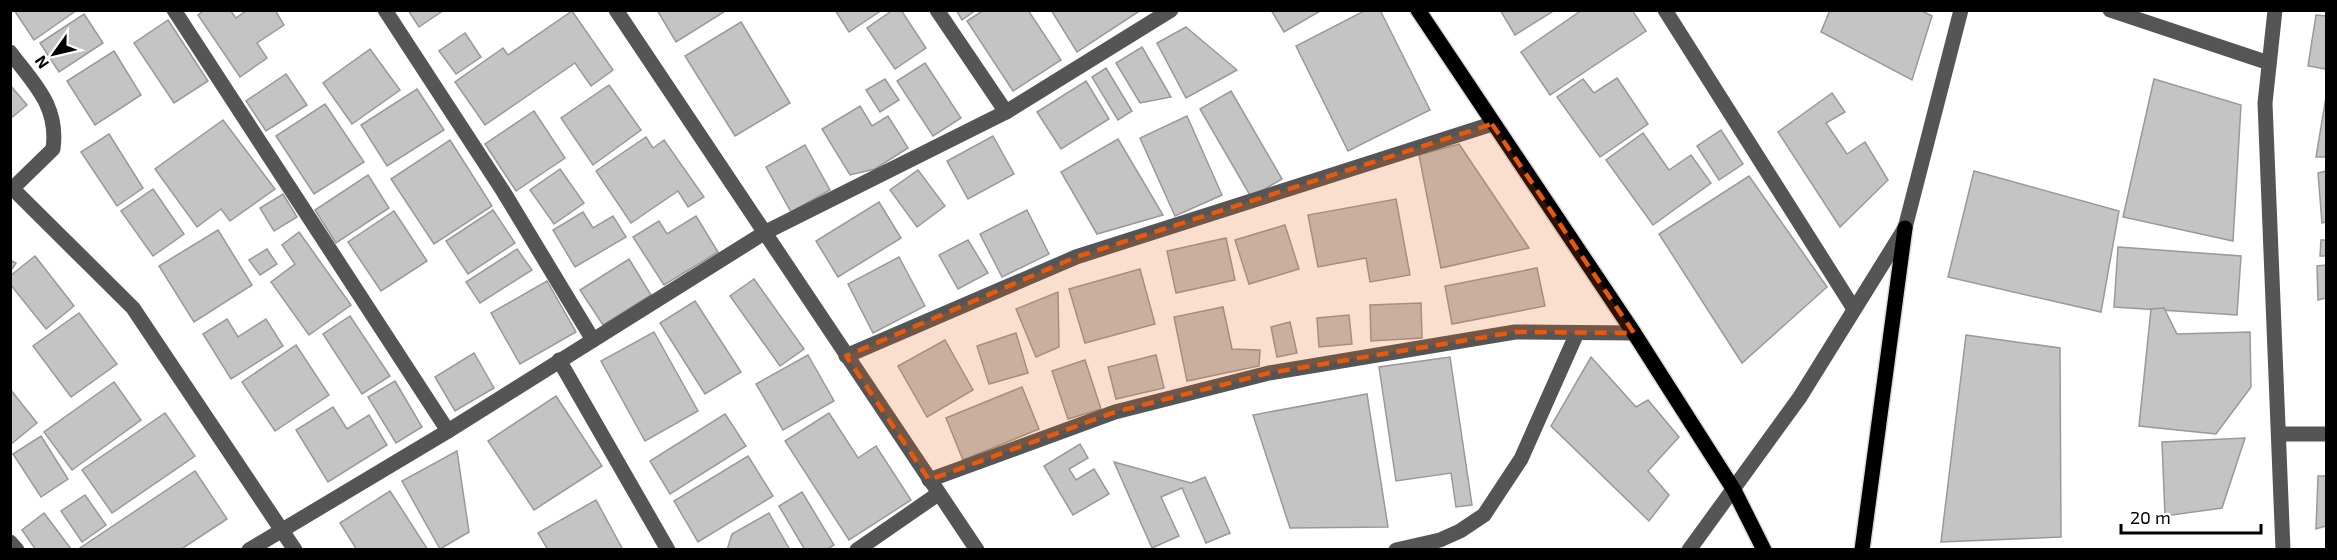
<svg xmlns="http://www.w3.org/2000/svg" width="2337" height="560" viewBox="0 0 2337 560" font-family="'Exo 2',sans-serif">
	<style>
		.building { fill: #c4c4c4; stroke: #999; stroke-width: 1.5 }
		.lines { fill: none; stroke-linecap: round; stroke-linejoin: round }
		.major-casing { stroke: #dbdbdb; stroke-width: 18 }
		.minor { stroke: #555; stroke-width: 15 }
		.major { stroke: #000; stroke-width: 15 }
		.marked { fill: #e8590c; fill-opacity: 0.2; stroke: #e8590c; stroke-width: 4.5; stroke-dasharray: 12 8; stroke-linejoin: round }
	</style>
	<rect width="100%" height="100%" fill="#fff"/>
	<g class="building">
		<path d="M14,10H77L34,40Z"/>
		<path d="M205,10H230L236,18L247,10H275L284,25L257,43L267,58L240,77L198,15Z"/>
		<path d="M408,10H444L419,27Z"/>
		<path d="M657,10H727L676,42Z"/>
		<path d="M835,10H882L849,32Z"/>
		<path d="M893,10H901L926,48L895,69L867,28Z"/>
		<path d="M956,10H976L962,20Z"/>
		<path d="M984,10H1028L1061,60L1013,91L967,21Z"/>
		<path d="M1051,10H1141L1077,52Z"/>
		<path d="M1271,10H1322L1284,32Z"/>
		<path d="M1366,10H1380L1430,110L1348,151L1296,46Z"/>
		<path d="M1500,10H1555L1515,35Z"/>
		<path d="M1582,10H1632L1646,31L1550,95L1521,52Z"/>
		<path d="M1830,10H1920L1932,16L1912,80L1821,32Z"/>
		<path d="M572,11L613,70L591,86L575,63L485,125L455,82L503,48L508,55Z"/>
		<path d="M84,14L103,43L59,72L40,43Z"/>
		<path d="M2316,15L2326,16V69L2308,66Z"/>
		<path d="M168,20L208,81L174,103L134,43Z"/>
		<path d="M741,22L790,103L735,136L685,56Z"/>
		<path d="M1186,27L1237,70L1186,98L1157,43Z"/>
		<path d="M465,33L481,57L456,74L439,51Z"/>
		<path d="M1142,47L1171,97L1140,103L1116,63Z"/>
		<path d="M370,49L400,90L352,124L323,83Z"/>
		<path d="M114,51L141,95L95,125L67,81Z"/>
		<path d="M925,63L961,118L933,136L897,81Z"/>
		<path d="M1106,68L1132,111L1118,120L1092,77Z"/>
		<path d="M286,74L307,105L266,131L246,101Z"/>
		<path d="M1617,78L1648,124L1600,157L1557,97L1583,79L1594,93Z"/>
		<path d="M885,79L899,100L880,112L866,90Z"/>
		<path d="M2154,79L2241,105L2233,241L2123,217Z"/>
		<path d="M1086,81L1109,119L1061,149L1037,112Z"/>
		<path d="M10,85L27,105L10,119Z"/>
		<path d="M609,85L641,130L593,165L561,118Z"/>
		<path d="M417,89L444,130L387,166L361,125Z"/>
		<path d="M1231,91L1282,179L1251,197L1200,109Z"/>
		<path d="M1832,93L1845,112L1826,123L1847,154L1865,142L1888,180L1840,227L1778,132Z"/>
		<path d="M2326,97V157H2316Z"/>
		<path d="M325,104L364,162L314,194L276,136Z"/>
		<path d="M860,106L872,126L888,116L908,148L875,169L850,175L822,129Z"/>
		<path d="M534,111L565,158L516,191L485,144Z"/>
		<path d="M1187,116L1222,195L1175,216L1140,138Z"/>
		<path d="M223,120L275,189L230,221L221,209L197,227L155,169Z"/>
		<path d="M1721,130L1743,164L1719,180L1697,146Z"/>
		<path d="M1643,133L1669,170L1691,155L1711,183L1653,225L1606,160Z"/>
		<path d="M109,134L143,188L117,206L81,152Z"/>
		<path d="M993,136L1014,174L968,199L947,161Z"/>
		<path d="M646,137L653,148L664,140L704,197L688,207L678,191L631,223L596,171Z"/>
		<path d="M1118,139L1163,215L1097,234L1061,172Z"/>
		<path d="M450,140L492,206L434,244L391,179Z"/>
		<path d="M1459,144L1529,248L1441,268L1419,155Z"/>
		<path d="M805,145L830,190L791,212L766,167Z"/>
		<path d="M560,169L584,203L554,224L530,190Z"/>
		<path d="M918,170L945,206L917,227L890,190Z"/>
		<path d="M1974,171L2119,211L2101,312L1948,277Z"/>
		<path d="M2326,171V222L2322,223L2318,173Z"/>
		<path d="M368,175L389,208L336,243L315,210Z"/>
		<path d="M1749,176L1827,287L1742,363L1659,234Z"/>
		<path d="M153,189L184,234L153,256L121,211Z"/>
		<path d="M283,194L297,217L274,231L260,208Z"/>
		<path d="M1396,199L1410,275L1370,282L1366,258L1318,267L1308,215Z"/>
		<path d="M879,202L901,238L838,277L816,241Z"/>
		<path d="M493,210L515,243L468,274L446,241Z"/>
		<path d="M1027,210L1049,254L1002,277L980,234Z"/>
		<path d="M394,211L427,261L381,291L348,242Z"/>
		<path d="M583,212L593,228L613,216L626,237L575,267L553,230Z"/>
		<path d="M696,216L718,252L664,285L633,237L659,221L667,234Z"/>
		<path d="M1285,225L1299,269L1249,284L1235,240Z"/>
		<path d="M218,230L252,285L194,322L159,266Z"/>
		<path d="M299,232L351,305L309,335L271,282L295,264L282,245Z"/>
		<path d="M1226,238L1235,280L1176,293L1167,251Z"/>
		<path d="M968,240L988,273L958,289L939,255Z"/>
		<path d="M2321,240H2326V256H2320Z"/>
		<path d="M2118,247L2241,256L2237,315L2114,307Z"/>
		<path d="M267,249L277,264L260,275L249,260Z"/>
		<path d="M517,249L532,270L480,303L466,282Z"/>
		<path d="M35,256L74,306L46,329L10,284V276Z"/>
		<path d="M899,257L925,306L873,333L848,284Z"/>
		<path d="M629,259L651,295L603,325L580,290Z"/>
		<path d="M10,260L16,263L10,272Z"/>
		<path d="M2326,265V298L2318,300L2317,266Z"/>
		<path d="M1537,268L1545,306L1452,324L1445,286Z"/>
		<path d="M1140,269L1155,324L1085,343L1069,289Z"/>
		<path d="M754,279L804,349L780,366L730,296Z"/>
		<path d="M547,281L576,332L520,364L491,313Z"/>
		<path d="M1058,292L1059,347L1036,357L1016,309Z"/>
		<path d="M695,301L741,372L705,394L660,323Z"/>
		<path d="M1421,303L1422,338L1371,341L1370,305Z"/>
		<path d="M1223,307L1232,349L1260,350L1259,366L1187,381L1174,317Z"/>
		<path d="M2164,308L2177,334L2250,332L2251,387L2216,434L2139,426L2151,309Z"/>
		<path d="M79,313L117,364L71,397L33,346Z"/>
		<path d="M1349,315L1352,344L1319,347L1317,318Z"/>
		<path d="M350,316L390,376L362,394L323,334Z"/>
		<path d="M227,319L238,337L266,319L283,346L231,379L203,334Z"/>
		<path d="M1290,322L1297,353L1277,357L1271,327Z"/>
		<path d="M654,332L698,411L645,441L601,361Z"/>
		<path d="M1016,333L1028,373L989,384L977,346Z"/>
		<path d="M1966,335L2060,348L2061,537L1941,542Z"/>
		<path d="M945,340L973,390L927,417L898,366Z"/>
		<path d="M296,345L329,395L275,431L242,382Z"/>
		<path d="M474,353L494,388L455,411L435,377Z"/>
		<path d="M808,355L834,401L783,430L756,384Z"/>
		<path d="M1156,355L1164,388L1116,399L1108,367Z"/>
		<path d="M1450,357L1472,505L1456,507L1451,473L1396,481L1379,367Z"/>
		<path d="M1591,357L1636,407L1648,400L1679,437L1648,471L1669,495L1649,521L1551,426Z"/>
		<path d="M1085,360L1101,409L1068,419L1052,371Z"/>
		<path d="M395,381L422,427L396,443L368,397Z"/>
		<path d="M114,382L141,420L72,470L44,432Z"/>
		<path d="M1022,387L1039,429L963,460L946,418Z"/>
		<path d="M10,389L37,423L10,445Z"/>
		<path d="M1367,394L1388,527L1290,528L1253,415Z"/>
		<path d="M556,396L602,466L534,510L488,441Z"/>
		<path d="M333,407L347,429L369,415L387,445L328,482L296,430Z"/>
		<path d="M165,413L195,456L112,513L82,470Z"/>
		<path d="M829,413L858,458L876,446L911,500L849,540L785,441Z"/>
		<path d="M725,414L746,446L670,494L650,461Z"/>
		<path d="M41,436L68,479L41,497L13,454Z"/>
		<path d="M2245,438L2222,508L2165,516L2162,442Z"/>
		<path d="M1080,444L1088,458L1069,469L1076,480L1094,469L1109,494L1073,515L1044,466Z"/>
		<path d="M457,451L469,532L440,549L402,481Z"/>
		<path d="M748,456L773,496L698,542L674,501Z"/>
		<path d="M1114,462L1191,483L1205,477L1230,533L1206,543L1182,488L1161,497L1179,536L1152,548Z"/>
		<path d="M195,471L227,519L180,550H77Z"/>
		<path d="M2318,476H2326V526L2316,529Z"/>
		<path d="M390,491L428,550H357L340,523Z"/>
		<path d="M802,492L834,545L826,550H805L779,506Z"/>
		<path d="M85,495L106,525L82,542L61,511Z"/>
		<path d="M596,500L623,550H548L538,533Z"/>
		<path d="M44,513L71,549L70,550H36L22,530Z"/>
		<path d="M769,513L790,550H727L732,534Z"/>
	</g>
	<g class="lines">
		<g class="major-casing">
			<g id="major">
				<path d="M1418,10L1634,333L1734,490L1764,550"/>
				<path d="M1862,550L1905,228"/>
			</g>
		</g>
		<g class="minor">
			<path d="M174,10L448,431"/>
			<path d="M385,10L503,191L593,340"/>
			<path d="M616,10L977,550"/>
			<path d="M937,10L1006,112"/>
			<path d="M1665,10L1854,309"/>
			<path d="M2110,10L2269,63"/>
			<path d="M2275,10L2265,103L2283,550"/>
			<path d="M10,52C34,84 59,106 53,149L13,188"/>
			<path d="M10,186L133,308L295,550"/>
			<path d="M846,356L1076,257L1492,124"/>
			<path d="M559,360L668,550"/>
			<path d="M2280,434H2326"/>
			<path d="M929,480L1115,412L1269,373L1515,332L1634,333"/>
			<path d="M10,542L17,550"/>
			<path d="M249,550L448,431L764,233L1006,112L1171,10"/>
			<path d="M857,550L938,494"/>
			<path d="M1396,550L1440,540L1460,531L1484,515L1521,459L1577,333"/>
			<path d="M1689,550L1800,397L1905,228L1961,10"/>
		</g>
		<use href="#major" class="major"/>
	</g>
	<path class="marked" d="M1492,124L1634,333L1515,332L1269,373L1115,412L929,480L846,356L1076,257Z"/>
	<rect width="2337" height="560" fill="none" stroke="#000000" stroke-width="24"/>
	<g transform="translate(54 54) rotate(236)" stroke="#ffffff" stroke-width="4.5" paint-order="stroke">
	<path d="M0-4.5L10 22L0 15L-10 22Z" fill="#000000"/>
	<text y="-9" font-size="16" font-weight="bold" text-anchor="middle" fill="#000000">N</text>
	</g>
	<path d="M2121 524v9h140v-9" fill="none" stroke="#000000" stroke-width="3"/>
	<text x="2130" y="524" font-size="18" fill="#000000" stroke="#ffffff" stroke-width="4.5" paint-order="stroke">20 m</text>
</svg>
